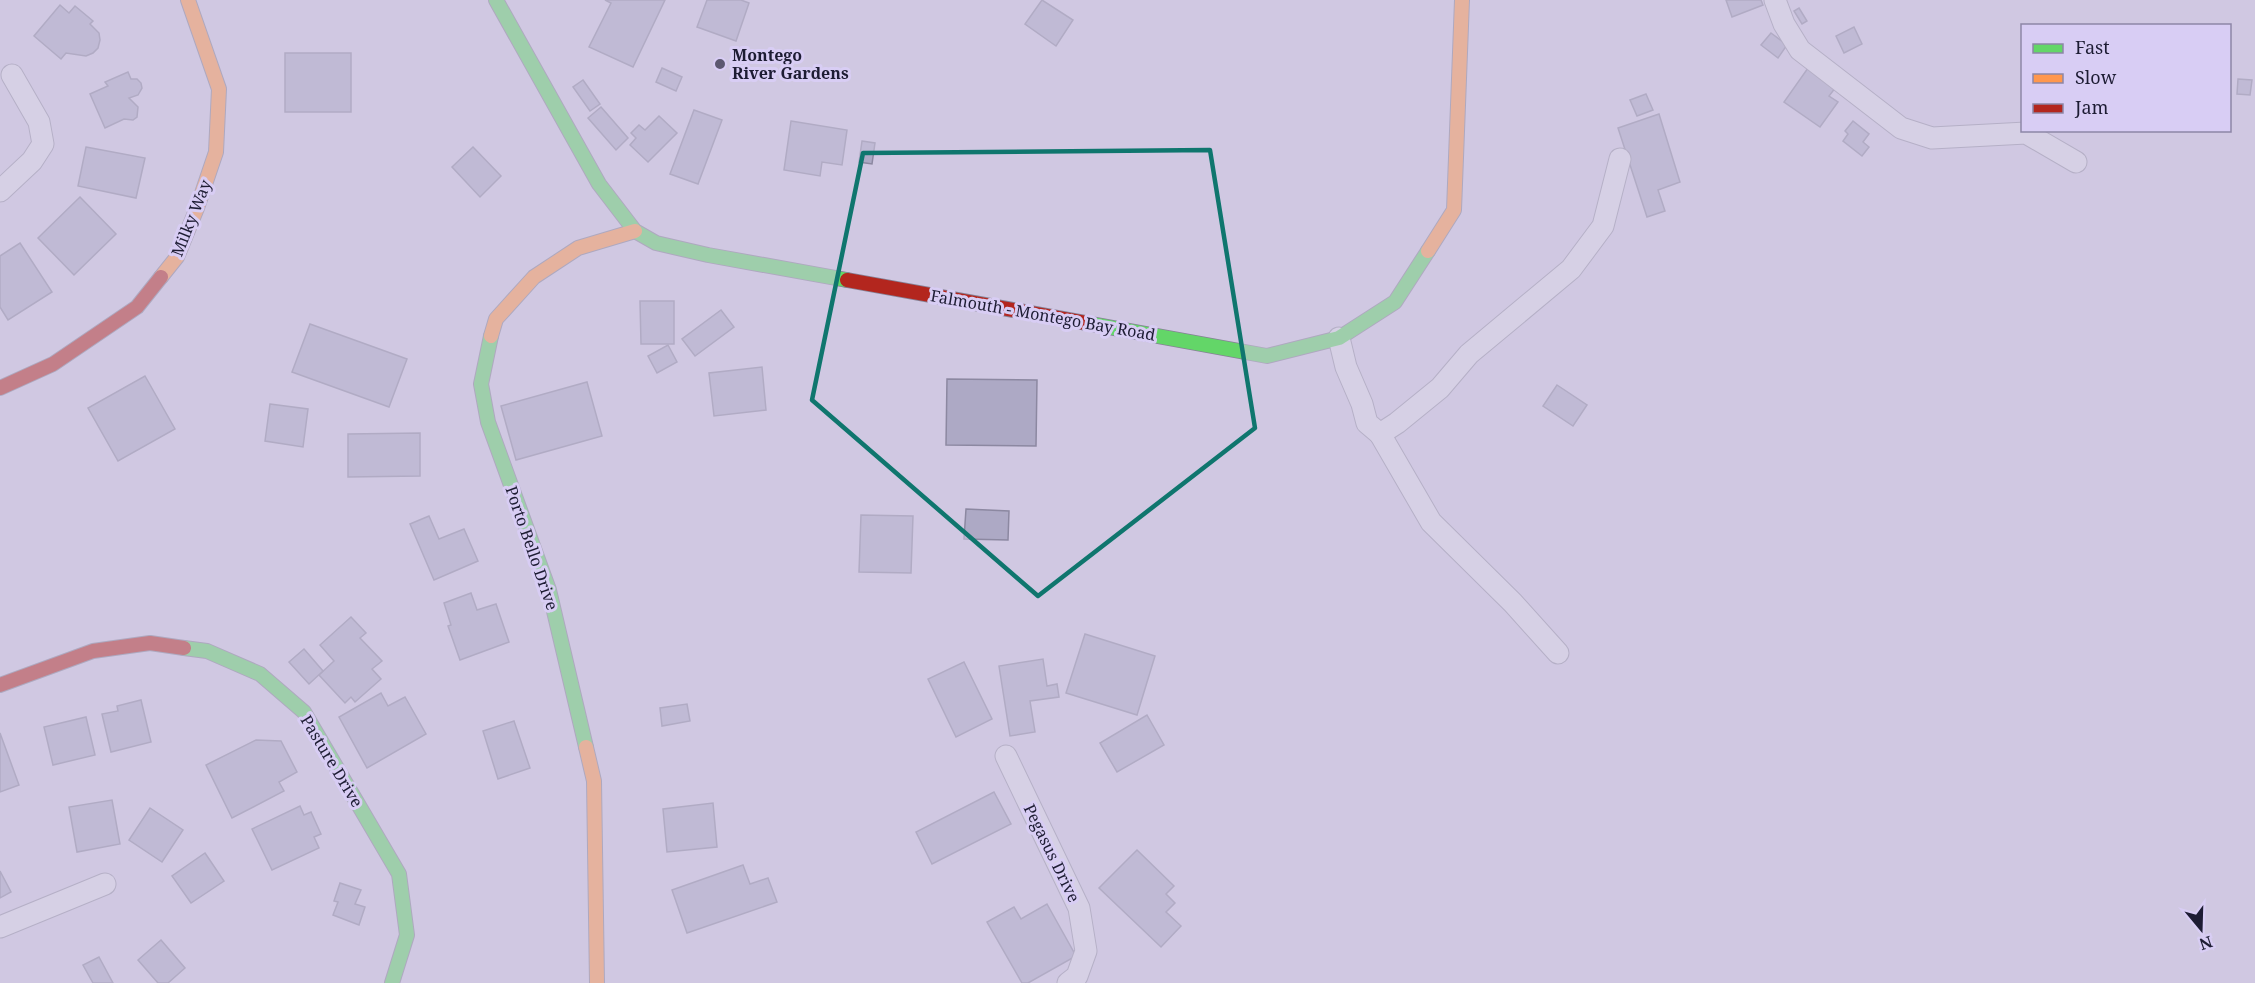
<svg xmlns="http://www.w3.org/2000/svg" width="2255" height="983" viewBox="0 0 2255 983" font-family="'Noto Serif',serif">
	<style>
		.building { fill: #ada9c5; stroke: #8c88a1; stroke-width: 1.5 }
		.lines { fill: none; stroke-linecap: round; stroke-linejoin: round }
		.street-casing { stroke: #9692a6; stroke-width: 23 }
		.fast-casing { stroke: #868296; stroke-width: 16 }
		.slow-casing { stroke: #868296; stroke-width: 16 }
		.jam-casing { stroke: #868296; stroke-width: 16 }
		.street { stroke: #dedae9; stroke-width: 21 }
		.fast { stroke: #63d668; stroke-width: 14 }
		.slow { stroke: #ff974d; stroke-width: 14 }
		.jam { stroke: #b3261e; stroke-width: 14 }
		.marked { fill: none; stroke: #0f766e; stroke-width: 4.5; stroke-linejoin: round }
		.poi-dot { fill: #5c5870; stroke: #d8cdf4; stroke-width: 2 }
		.labels { text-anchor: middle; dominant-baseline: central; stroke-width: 6; stroke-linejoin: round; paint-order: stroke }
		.poi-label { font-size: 16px; font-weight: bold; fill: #1d1c33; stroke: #d8cdf4; text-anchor: start }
		.street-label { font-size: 16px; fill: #1d1c33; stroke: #d8cdf4 }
	</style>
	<rect width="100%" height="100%" fill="#d0c8e2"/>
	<g class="building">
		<path d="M605,0H665L633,67L589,47L611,3Z"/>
		<path d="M707,0H741L749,3L736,41L697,27Z"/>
		<path d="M1042,0L1073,20L1056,46L1025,24Z"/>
		<path d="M1726,0H1761L1763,5L1732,17Z"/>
		<path d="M60,5L69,13L75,6L93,21L90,24L99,33L100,40L98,48L93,53L86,56L66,53L61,59L34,36Z"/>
		<path d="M1799,8L1807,21L1802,24L1794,11Z"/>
		<path d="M1854,27L1862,44L1844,53L1836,36Z"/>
		<path d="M1771,33L1787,45L1778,58L1761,45Z"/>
		<rect x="285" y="53" width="66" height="59"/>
		<path d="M662,68L682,77L676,91L656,82Z"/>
		<path d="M1808,68L1836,87L1829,96L1838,102L1820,127L1784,102Z"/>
		<path d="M128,72L131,79H137L141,83L142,88L138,95L129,98L138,107L137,117L133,120L124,119L105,128L90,94L108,86L105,82Z"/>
		<path d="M2238,79L2252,80L2250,95L2237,94Z"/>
		<path d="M583,80L600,104L590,111L573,87Z"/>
		<path d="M1646,94L1653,110L1637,116L1630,100Z"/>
		<path d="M601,107L628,138L616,150L588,118Z"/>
		<path d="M694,110L722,120L698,184L670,174Z"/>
		<path d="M1659,114L1680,182L1658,190L1665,211L1647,217L1618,128Z"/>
		<path d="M659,116L677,133L648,162L630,145L636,138L631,133L639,125L645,130Z"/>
		<path d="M791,121L847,130L842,165L822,162L820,176L784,170Z"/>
		<path d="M1853,121L1869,134L1863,142L1869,147L1862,156L1843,141L1848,134L1845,131Z"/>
		<path d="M862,141L875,143L872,164L859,162Z"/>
		<path d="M86,147L145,158L136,198L78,186Z"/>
		<path d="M473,147L501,176L480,197L452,167Z"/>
		<path d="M80,197L116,234L74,275L38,238Z"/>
		<path d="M20,243L52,292L8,320L0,307V256Z"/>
		<path d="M640,301H674V344H641Z"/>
		<path d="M721,310L734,327L695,356L682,339Z"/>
		<path d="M310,324L407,359L389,407L292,372Z"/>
		<path d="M668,345L677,362L657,373L648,356Z"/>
		<path d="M762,367L766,410L714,416L709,373Z"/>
		<path d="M145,376L175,429L118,461L88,408Z"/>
		<path d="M947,379L1037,380L1036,446L946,445Z"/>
		<path d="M587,382L602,436L516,460L501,406Z"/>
		<path d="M1557,385L1587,405L1573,426L1543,406Z"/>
		<path d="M270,404L308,409L303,447L265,441Z"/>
		<path d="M420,433V476L348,477V434Z"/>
		<path d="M966,509L1009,511L1008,540L964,539Z"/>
		<path d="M861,515L913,516L911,573L859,572Z"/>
		<path d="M429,516L439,539L464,529L478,561L434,580L410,524Z"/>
		<path d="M471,593L477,610L496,604L509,642L460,660L448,626L451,625L444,603Z"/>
		<path d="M351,617L366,633L360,638L382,661L372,669L381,679L355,702L351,697L345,703L319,675L334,661L320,645Z"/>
		<path d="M1085,634L1155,656L1137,715L1066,693Z"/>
		<path d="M304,649L323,671L309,684L289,662Z"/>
		<path d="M1043,659L1047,686L1057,684L1059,697L1030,701L1035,732L1010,736L999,666Z"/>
		<path d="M964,662L992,719L956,737L928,679Z"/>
		<path d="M381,693L388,706L405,697L426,734L367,768L339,717Z"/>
		<path d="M141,700L151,742L111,752L102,714L118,711L117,706Z"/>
		<path d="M687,704L690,721L662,726L660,708Z"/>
		<path d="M1147,715L1164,745L1117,772L1100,743Z"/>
		<path d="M86,717L95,755L53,765L44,727Z"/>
		<path d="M514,721L530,768L498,779L483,731Z"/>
		<path d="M0,733L19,785L0,792Z"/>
		<path d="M256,740L281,741L297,772L279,782L284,791L232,818L206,765Z"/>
		<path d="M994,792L1011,824L932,864L916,832Z"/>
		<path d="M112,800L120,844L77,852L69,807Z"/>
		<path d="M713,803L717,847L667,852L663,809Z"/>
		<path d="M300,806L304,815L311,812L321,834L314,837L319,848L272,870L252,829Z"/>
		<path d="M150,808L183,830L162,862L129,840Z"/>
		<path d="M1137,850L1174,886L1166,894L1175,903L1166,912L1181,926L1161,947L1099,888Z"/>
		<path d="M205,853L224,881L191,903L172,876Z"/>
		<path d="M743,865L750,884L768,878L777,902L687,933L672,890Z"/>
		<path d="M0,871L11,892L0,898Z"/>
		<path d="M340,883L361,890L355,904L365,907L359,925L333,915L338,902L334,901Z"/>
		<path d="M1047,904L1076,956L1028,983H1022L987,922L1014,907L1021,919Z"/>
		<path d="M161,940L185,968L168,983H158L138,960Z"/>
		<path d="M99,957L113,983H93L83,965Z"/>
	</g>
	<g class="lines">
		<g class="street-casing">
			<g id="street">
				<path d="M1775,0L1784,24L1800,50L1901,128L1932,138L2026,133L2076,162"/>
				<path d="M0,191L32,161L43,144L39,122L12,75"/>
				<path d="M1339,338L1346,367L1362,404L1367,423L1380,434L1397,423L1440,388L1469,354L1571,269L1603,226L1620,159"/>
				<path d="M1380,434L1431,522L1513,603L1558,653"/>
				<path d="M1006,756L1079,908L1086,951L1077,976L1068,983"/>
				<path d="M0,927L105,884"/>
			</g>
		</g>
		<g class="fast-casing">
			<g id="fast">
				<path d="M496,0L599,184L635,231L656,243L708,255L847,280"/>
				<path d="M1086,323L1267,356L1339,338L1395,302L1428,251"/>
				<path d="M491,336L481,384L488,422L549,590L586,747"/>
				<path d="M184,648L207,651L260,674L304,712L399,874L407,935L392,983"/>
			</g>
		</g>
		<g class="slow-casing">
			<g id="slow">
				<path d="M1428,251L1454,210L1462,0"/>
				<path d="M161,277L177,257L197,208L216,152L219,89L188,0"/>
				<path d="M491,336L496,319L534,277L578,248L635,231"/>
				<path d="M586,747L594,781L597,983"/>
			</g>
		</g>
		<g class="jam-casing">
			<g id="jam">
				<path d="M847,280L1086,323"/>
				<path d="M0,388L53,364L137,307L161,277"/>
				<path d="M0,685L93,651L150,643L184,648"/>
			</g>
		</g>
		<use href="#street" class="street"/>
		<use href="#fast" class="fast"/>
		<use href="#slow" class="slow"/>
		<use href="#jam" class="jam"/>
	</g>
	<path d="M0 0H2255V983H0ZM1210,150L1255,428L1038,596L812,400L863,153Z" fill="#d0c8e2" fill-opacity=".55" fill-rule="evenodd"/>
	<path class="marked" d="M1210,150L1255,428L1038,596L812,400L863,153Z"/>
	<circle class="poi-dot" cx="720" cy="64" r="6"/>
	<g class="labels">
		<g class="poi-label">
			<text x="732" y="55">Montego<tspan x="732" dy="18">River Gardens</tspan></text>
		</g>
		<g class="street-label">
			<text transform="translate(191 218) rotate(-68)">Milky Way</text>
			<text transform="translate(1043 315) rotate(10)">Falmouth - Montego Bay Road</text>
			<text transform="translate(532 548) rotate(71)">Porto Bello Drive</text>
			<text transform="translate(332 761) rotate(59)">Pasture Drive</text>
			<text transform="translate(1052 853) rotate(64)">Pegasus Drive</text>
		</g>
	</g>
	<rect x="2021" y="24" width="210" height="108" fill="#d8cdf4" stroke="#8d86a7" stroke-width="1.5"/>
	<rect x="2033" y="44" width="30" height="9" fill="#63d668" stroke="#8d86a7" stroke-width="1.5"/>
	<text x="2075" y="54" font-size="18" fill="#1d1c33">Fast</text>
	<rect x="2033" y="74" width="30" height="9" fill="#ff974d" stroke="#8d86a7" stroke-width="1.5"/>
	<text x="2075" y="84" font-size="18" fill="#1d1c33">Slow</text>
	<rect x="2033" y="104" width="30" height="9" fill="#b3261e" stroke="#8d86a7" stroke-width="1.5"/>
	<text x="2075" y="114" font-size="18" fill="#1d1c33">Jam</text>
	<g transform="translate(2201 929) rotate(161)" stroke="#d8cdf4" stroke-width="4.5" paint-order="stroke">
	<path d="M0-4.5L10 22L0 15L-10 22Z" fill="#1d1c33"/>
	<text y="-9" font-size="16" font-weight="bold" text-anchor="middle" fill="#1d1c33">N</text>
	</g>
</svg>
